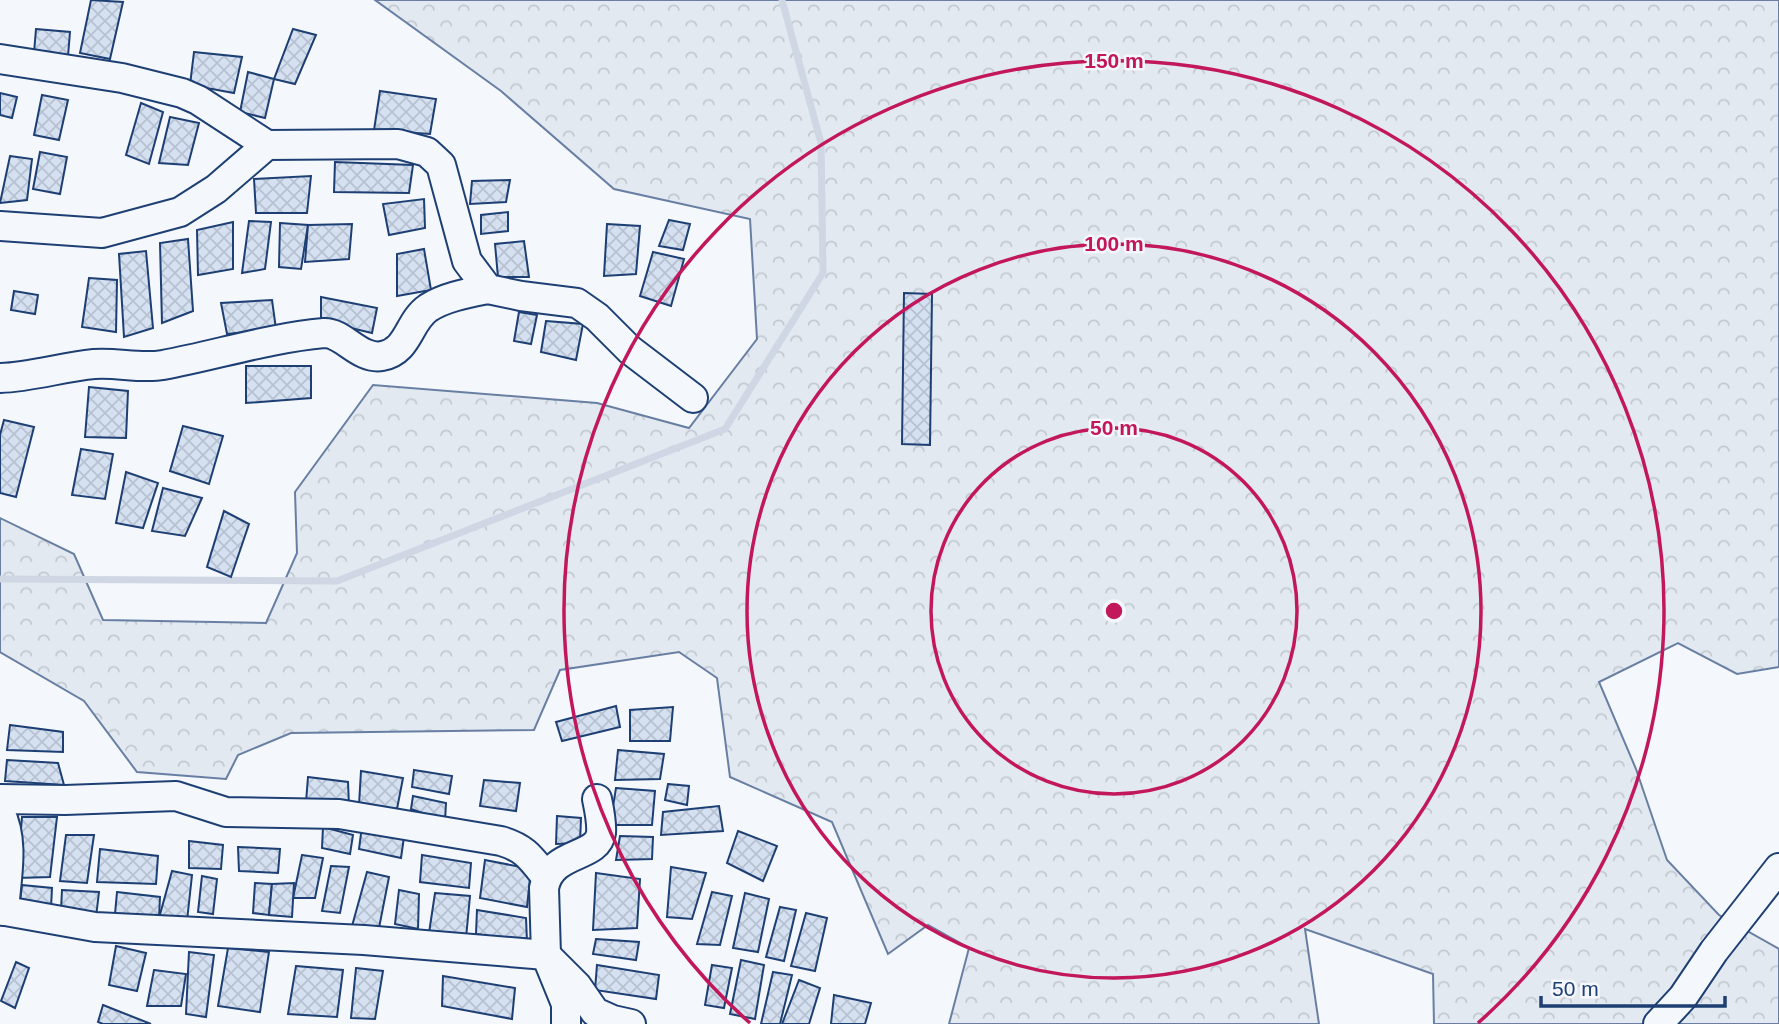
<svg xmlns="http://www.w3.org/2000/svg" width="1779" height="1024" viewBox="0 0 1779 1024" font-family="Helvetica,sans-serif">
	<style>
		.forest { fill: url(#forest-crowns); stroke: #687fa3; stroke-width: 2 }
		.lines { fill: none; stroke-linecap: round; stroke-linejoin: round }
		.stream { stroke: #cfd7e4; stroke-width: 7 }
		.building { fill: url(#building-cross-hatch); stroke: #1d3f73; stroke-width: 2 }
		.minor-casing { stroke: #1d3f73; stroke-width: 32 }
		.minor { stroke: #f4f7fb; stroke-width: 28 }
		.ring { fill: none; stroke: #c2185b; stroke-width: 3.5 }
		.centre { fill: #c2185b; stroke: #f4f7fb; stroke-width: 3.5 }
		.ring-label { font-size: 21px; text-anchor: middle; font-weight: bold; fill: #c2185b; stroke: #f4f7fb; stroke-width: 5; stroke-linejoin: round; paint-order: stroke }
	</style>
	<defs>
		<pattern id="forest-crowns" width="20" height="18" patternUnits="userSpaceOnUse" patternTransform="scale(1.75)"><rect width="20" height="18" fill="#e3e9f0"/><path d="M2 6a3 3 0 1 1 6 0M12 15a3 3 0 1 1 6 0" fill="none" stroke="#c2c9d1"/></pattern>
		<pattern id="building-cross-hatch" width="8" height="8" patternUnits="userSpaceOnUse" patternTransform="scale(1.75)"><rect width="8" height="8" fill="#d5e0f0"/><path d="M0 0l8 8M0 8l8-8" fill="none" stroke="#b6c1d1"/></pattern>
	</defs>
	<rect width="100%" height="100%" fill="#f4f7fb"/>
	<path class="forest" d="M375,0H1779V667L1737,674L1678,643L1599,682L1636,769L1667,860L1719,915L1779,949V1024H1434L1433,974L1305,929L1319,1024H949L969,948L928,925L888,954L832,822L730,777L717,678L679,652L560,670L534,730L291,733L238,755L226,779L137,772L84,701L0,652V518L74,554L103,620L266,623L297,553L295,492L373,385L597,403L689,428L757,339L750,219L614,189L501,91Z"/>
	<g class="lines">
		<path class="stream" d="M0,579L337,581L725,429L823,273L821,143L782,0"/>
	</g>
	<g class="building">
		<path d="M91,0L123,2L110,59L80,53Z"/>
		<path d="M36,29L70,32L68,56L34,53Z"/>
		<path d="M293,29L316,35L295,84L274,79Z"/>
		<path d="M194,52L242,57L234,93L190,85Z"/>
		<path d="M248,72L274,79L265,118L240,112Z"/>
		<path d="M380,91L436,99L430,134L374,130Z"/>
		<path d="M0,93L17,97L12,118L0,115Z"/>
		<path d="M42,95L68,100L59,140L34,135Z"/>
		<path d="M141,103L163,112L149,164L126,155Z"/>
		<path d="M170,117L199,123L188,165L159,163Z"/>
		<path d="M40,152L67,157L60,194L33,189Z"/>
		<path d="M10,156L32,159L27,200L0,203Z"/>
		<path d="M335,162L413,165L409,193L334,192Z"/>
		<path d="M311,176L307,213H256L254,179Z"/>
		<path d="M510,180L506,202L470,204L472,181Z"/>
		<path d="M424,199L425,228L389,235L383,204Z"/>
		<path d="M508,212V231L481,234V215Z"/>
		<path d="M669,220L690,224L683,250L659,246Z"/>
		<path d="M249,221L271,222L265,269L242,273Z"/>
		<path d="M233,222V269L198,275L197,230Z"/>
		<path d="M280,223L308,225L301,269L279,267Z"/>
		<path d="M352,224L349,259L305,262L308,225Z"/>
		<path d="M607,224L640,226L636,274L604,276Z"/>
		<path d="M188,239L193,311L162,323L160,243Z"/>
		<path d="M524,241L529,277H498L495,244Z"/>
		<path d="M424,249L431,290L397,296V254Z"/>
		<path d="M146,251L153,328L124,337L119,254Z"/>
		<path d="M653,252L684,259L671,306L640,296Z"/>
		<path d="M89,278L117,280L116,332L82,327Z"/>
		<path d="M14,291L38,295L35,314L11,310Z"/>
		<path d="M904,293L932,294L930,445L902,444Z"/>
		<path d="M321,297L377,308L372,333L321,321Z"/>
		<path d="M272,300L276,329L227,334L221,303Z"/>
		<path d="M519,312L537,315L531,344L514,341Z"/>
		<path d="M546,321L583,324L576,360L541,352Z"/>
		<path d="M246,366H311V398L246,403Z"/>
		<path d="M89,387L128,391L126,438L85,437Z"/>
		<path d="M4,420L34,427L16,497L0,493V435Z"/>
		<path d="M183,426L223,436L209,484L170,471Z"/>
		<path d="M81,449L113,454L105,499L72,495Z"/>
		<path d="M126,472L158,483L143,528L116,523Z"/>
		<path d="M163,488L202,498L185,536L152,531Z"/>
		<path d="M224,511L249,524L231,577L207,567Z"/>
		<path d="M616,706L620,727L562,741L556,722Z"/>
		<path d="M673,707L670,741H630V710Z"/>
		<path d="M10,725L63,732V752L7,750Z"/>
		<path d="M618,750L664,754L660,779L615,780Z"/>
		<path d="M7,760L58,763L64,785L5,781Z"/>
		<path d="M414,770L452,776L449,794L412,787Z"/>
		<path d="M361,771L403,778L397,809L359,805Z"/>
		<path d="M308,777L348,782L349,806L306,802Z"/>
		<path d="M484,780L520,783L516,811L480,806Z"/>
		<path d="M668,784L689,786L687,805L665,800Z"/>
		<path d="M616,788L655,791L652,825H610Z"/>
		<path d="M413,796L446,803L445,821L411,809Z"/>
		<path d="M719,806L723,831L661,835L663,812Z"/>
		<path d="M557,816L581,818L580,843L556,844Z"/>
		<path d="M22,817H57L50,877L17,878Z"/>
		<path d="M362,826L404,837L401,858L359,849Z"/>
		<path d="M323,827L353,835L350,854L322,848Z"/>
		<path d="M738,831L777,846L763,881L727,863Z"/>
		<path d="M66,835H94L87,883L60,881Z"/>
		<path d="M620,836L653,837L652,859L616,860Z"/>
		<path d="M189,841L223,845L221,869L189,868Z"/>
		<path d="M238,847L280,849L278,873L239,871Z"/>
		<path d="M100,849L158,856L156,884L97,882Z"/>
		<path d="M302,855L323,858L315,898H293Z"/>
		<path d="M422,855L471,863L469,888L420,882Z"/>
		<path d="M485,860L531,869L527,907L480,898Z"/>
		<path d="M331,866L349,867L340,913L322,911Z"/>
		<path d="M671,867L706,873L692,919L667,917Z"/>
		<path d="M172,871L192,875L187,921L159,918Z"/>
		<path d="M367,872L389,877L379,928L352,926Z"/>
		<path d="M596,873L640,879L637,928L593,930Z"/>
		<path d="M202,876L217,879L213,914L198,912Z"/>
		<path d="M255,883L272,884L269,915L253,913Z"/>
		<path d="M294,883L292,917L269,915L272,884Z"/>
		<path d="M22,885L52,888L51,908L20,902Z"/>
		<path d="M62,890L99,892L96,917L61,910Z"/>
		<path d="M399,890L419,894L418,929L395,924Z"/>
		<path d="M117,892L160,897L159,918L115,914Z"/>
		<path d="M712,892L732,896L720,945L697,944Z"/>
		<path d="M435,893L470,896L466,938L429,933Z"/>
		<path d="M745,893L769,899L758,952L733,948Z"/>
		<path d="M780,907L796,910L784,961L766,957Z"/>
		<path d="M477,910L526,918L527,942L476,934Z"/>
		<path d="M806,913L827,918L815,971L791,966Z"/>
		<path d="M596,939L639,942L636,960L593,954Z"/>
		<path d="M116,946L146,953L137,991L109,985Z"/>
		<path d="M228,948L269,952L260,1012L218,1006Z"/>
		<path d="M189,952L214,955L206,1017L186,1014Z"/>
		<path d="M741,960L764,965L755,1019L730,1014Z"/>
		<path d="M16,962L29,968L15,1008L1,1001Z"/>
		<path d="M597,965L659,975L656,999L595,990Z"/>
		<path d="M712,965L732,968L724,1008L705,1005Z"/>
		<path d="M296,966L343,970L337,1017L288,1014Z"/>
		<path d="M356,968L383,971L375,1019L351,1018Z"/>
		<path d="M154,970L186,974L181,1006H147Z"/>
		<path d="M773,972L792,975L780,1024H761Z"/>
		<path d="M443,976L515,988L512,1019L442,1006Z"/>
		<path d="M799,980L820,988L809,1024H782Z"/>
		<path d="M834,995L871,1003L865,1024H831Z"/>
		<path d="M103,1005L151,1024H103L98,1022Z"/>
	</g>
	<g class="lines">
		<g class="minor-casing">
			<g id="minor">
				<path d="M0,59L122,78L182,93L198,100L267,145"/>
				<path d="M0,226L102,233L180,212L216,189L267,145L398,144L427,152L441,165L467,261L488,289L521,296L577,303L597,317L630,350L693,398"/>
				<path d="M0,378C32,377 62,367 94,364C117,362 140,369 163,365C217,355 269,338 324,333C343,332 359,360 382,356C409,351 408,322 428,308C445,297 468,293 488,289"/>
				<path d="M0,799L65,800L176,796L226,812L339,814L501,841C525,848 531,858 546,877"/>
				<path d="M0,812C15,842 6,879 4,911"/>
				<path d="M0,910L95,927L364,940L546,955L577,986L595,1012L613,1020L631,1024"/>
				<path d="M566,1024V1004L546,955L544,888C551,850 598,859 601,833C602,822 599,809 597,799"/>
				<path d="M1658,1024L1683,997L1714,951L1779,868"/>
			</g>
		</g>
		<use href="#minor" class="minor"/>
	</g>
	<g class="ring">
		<circle cx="1114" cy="611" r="183"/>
		<circle cx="1114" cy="611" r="367"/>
		<path d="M750 1023A550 550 0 1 1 1478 1023"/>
	</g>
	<circle cx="1114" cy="611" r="10" class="centre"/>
	<g class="ring-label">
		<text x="1114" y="68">150 m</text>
		<text x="1114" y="251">100 m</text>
		<text x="1114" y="435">50 m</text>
	</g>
	<path d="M1541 996v10h184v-10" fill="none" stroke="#1d3f73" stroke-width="3.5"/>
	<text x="1552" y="996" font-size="21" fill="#1d3f73" stroke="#f4f7fb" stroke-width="5" paint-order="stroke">50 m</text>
</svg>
